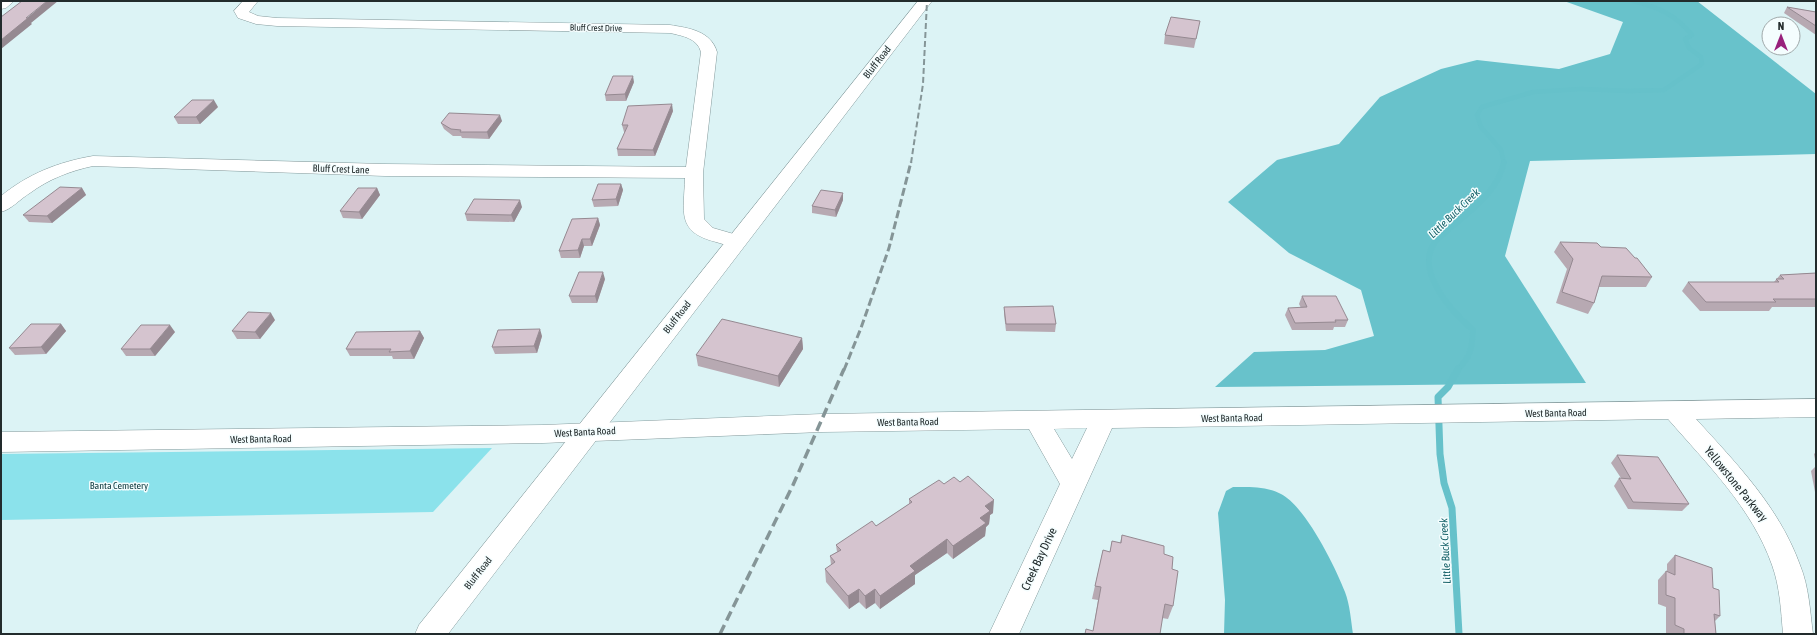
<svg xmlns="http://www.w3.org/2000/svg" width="1817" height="635" viewBox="0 0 1817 635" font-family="'Asap Condensed',sans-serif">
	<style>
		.green { fill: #8be2eb }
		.forest { fill: #68c2cb }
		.water { fill: #66c1ca }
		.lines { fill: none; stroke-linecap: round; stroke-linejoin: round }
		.stream-far2 { stroke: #66c1ca; stroke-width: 4.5 }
		.stream-far1 { stroke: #66c1ca; stroke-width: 5.5 }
		.stream { stroke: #66c1ca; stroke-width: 7 }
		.minor-casing { stroke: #859b9d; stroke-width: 1 }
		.major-casing { stroke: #859b9d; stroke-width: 1 }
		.minor { fill: #fff; fill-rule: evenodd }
		.major { fill: #fff; fill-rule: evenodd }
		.rail-far2 { stroke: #859597; stroke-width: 2; stroke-dasharray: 6 3; stroke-linecap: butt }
		.rail-far1 { stroke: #859597; stroke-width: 3; stroke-dasharray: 8 3.5; stroke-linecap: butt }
		.rail { stroke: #859597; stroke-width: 3.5; stroke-dasharray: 10 5; stroke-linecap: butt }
		.wall { fill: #b7a9b2 }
		.shaded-wall { fill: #958991 }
		.building { fill: #d5c4cf; stroke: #958991 }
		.labels { text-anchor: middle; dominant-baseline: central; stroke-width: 3; stroke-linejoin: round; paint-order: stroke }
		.far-street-label { font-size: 9px; fill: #222b2c; stroke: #f4fdfe }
		.street-label { font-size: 10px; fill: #222b2c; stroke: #f4fdfe }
		.park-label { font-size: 10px; fill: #0a373b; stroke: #f4fdfe }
		.water-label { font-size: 11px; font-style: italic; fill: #125f66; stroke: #f4fdfe }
		.near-street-label { font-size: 12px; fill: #222b2c; stroke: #f4fdfe }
	</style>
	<rect width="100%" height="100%" fill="#dcf3f5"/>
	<path class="green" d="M492,448L433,512L1,520V454Z"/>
	<path class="forest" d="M1564,1H1697L1816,94V154L1530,161L1505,256L1586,383L1215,387L1254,352L1325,350L1374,336L1361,290L1289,253L1228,202L1277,160L1339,144L1380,97L1441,69L1477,60L1559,69L1610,54L1623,22Z"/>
	<path class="water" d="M1233,487C1248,487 1266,486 1281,494C1305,506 1335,566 1345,592C1350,605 1351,621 1353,634H1224L1225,600L1218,513L1226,491Z"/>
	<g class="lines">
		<path class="stream-far2" d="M1504,163L1501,150L1481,127L1477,115L1482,107L1533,92L1581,89L1628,91L1664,90L1702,64L1701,57L1689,48L1685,39L1692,35C1676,15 1658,7 1633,1"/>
		<path class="stream-far1" d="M1457,370C1471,357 1472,348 1473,330C1452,312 1414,271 1435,242C1439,237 1445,233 1449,229C1471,210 1498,192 1504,162"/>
		<path class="stream" d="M1458,369L1448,387L1438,397L1440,454L1444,483L1452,508L1459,634"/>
		<g class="minor-casing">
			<g id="minor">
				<path d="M1,1H14L6,8L1,9Z"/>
				<path d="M243,1H258L249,12L258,16L277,18L670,25C689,28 711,31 717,52L703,173L704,219L713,228L744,237L747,241L744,245C735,248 726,245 716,242C676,232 684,212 685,178L385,176L93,166C70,171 49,179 30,193C20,199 12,209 1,212V196C28,174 58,162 93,156L385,164L686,167L701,52C697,38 683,36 670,33L277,26L256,24L238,18L234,11Z"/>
				<path d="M1816,399V417L1696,419C1737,464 1779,507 1800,565C1809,587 1810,611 1813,634H1783C1781,611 1780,587 1772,565C1752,508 1707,464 1668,419L1112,428L1019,634H989L1060,484L1029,429L822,432L543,443L1,452V432L543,425L822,414ZM1087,428L1072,459L1054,429Z"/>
			</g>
		</g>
		<g class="major-casing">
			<path id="major" d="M918,1H932L448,634H415L419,625Z"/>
		</g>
		<use href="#minor" class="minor"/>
		<use href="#major" class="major"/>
		<path class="rail-far2" d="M911,163L923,84L927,1"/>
		<path class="rail-far1" d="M844,370L861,328L889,248L911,162"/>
		<path class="rail" d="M720,634L793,485L844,369"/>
	</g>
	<g class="wall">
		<path d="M1787,7L1816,12V35L1784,13Z"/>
		<path d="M1198,30L1194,48L1164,44L1165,35Z"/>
		<path d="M634,82L626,101H606L605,95Z"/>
		<path d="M218,107L200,124H178L174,117Z"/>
		<path d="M673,111L655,156H618L617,149L625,132H624L622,125Z"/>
		<path d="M502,121L489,139L462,138L461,136H453L444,129L441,123Z"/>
		<path d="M621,184L623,190L618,206L594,207L592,200Z"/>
		<path d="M82,188L86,195L52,223L29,222L23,215Z"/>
		<path d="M377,188L380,195L362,219L343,218L340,211Z"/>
		<path d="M843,200L836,217L812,213V206Z"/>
		<path d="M522,207L514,222L467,221L465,214Z"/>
		<path d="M598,218L600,225L592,246H584L580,258H561L559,251Z"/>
		<path d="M1560,242L1601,247L1652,277L1646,287H1599L1594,303L1588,314L1556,303L1567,269L1554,252Z"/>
		<path d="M1816,273V307H1772L1769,311H1700L1682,291L1688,282H1774L1780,275Z"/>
		<path d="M605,279L597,303H572L569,296Z"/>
		<path d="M1302,296L1348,320L1345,327H1334L1333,330H1292L1285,315L1288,308H1301L1299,304Z"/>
		<path d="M1004,307L1056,324L1055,332L1006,331L1004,314Z"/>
		<path d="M275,320L260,339H237L232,331Z"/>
		<path d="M61,324L66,331L46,354L15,355L9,348Z"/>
		<path d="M420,331L424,338L414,359H393L392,356H350L346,349Z"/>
		<path d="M175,332L155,356H126L121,349Z"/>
		<path d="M542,336L537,353L495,354L492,347Z"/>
		<path d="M802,338L803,349L779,387L698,366L696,355Z"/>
		<path d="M1816,452V465L1814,454Z"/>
		<path d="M1617,455L1689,504L1682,511L1628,509L1614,486L1619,478H1621L1611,463Z"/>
		<path d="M1816,466V492H1815L1811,471Z"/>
		<path d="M944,484L993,513L990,515L989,524L986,527L985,536L953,559L947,553L915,575V584L880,609L875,603L866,609L859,602L849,609L826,582L825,569L831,565L830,556L837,552L836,545L876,526L909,504V499Z"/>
		<path d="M1122,535L1164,554L1172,569L1173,606L1168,619L1162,618L1093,631L1098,600L1092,599L1103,550L1110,552L1112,541L1120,543Z"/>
		<path d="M1675,555L1713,588L1720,616L1715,621L1716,634H1666V607L1658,604V580L1666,571L1667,572V564Z"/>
	</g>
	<g class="shaded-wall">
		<path d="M47,1H58L31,23L32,24L1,49V40Z"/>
		<path d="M633,76L634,82L626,101L625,94Z"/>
		<path d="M214,100L218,107L200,124L196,117Z"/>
		<path d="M672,104L673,111L655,156L653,150Z"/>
		<path d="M500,115L502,121L489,139L487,132Z"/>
		<path d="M621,184L623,190L618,206L616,199Z"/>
		<path d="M82,188L86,195L52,223L47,216Z"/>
		<path d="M377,188L380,195L362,219L359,212Z"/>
		<path d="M843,193V200L836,217L835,210Z"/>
		<path d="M520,200L522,207L514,222L511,215Z"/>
		<path d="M598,218L600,225L592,246L590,239Z"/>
		<path d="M582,239L584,246L580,258L578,250Z"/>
		<path d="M603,272L605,279L597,303L595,296Z"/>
		<path d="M271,313L275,320L260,339L255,332Z"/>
		<path d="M61,324L66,331L46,354L41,347Z"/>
		<path d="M170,325L175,332L155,356L150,349Z"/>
		<path d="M540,329L542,336L537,353L534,346Z"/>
		<path d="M420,331L424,338L414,359L410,351Z"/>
		<path d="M802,338L803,349L779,387L778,376Z"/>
		<path d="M994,500L993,513L990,515L989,524L986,527L985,536L953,559V546L980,518L985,506Z"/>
		<path d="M947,539V553L915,575V584L880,609V596L910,566Z"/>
		<path d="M859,589V602L849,609L848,596Z"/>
		<path d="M875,589V603L866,609L865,596Z"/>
	</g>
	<g class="building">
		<path d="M22,1H47L26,18H28L1,40V17Z"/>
		<path d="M1787,7L1816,12V26Z"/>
		<path d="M1171,17L1200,21L1196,39L1165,35Z"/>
		<path d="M613,76H633L625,94L605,95Z"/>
		<path d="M192,100H214L196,117H174Z"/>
		<path d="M672,104L653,150L617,149L628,125H622L628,106Z"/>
		<path d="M449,113L500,115L487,132H460L461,130L451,129L441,123Z"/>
		<path d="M598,184H621L616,199L592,200Z"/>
		<path d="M60,187L82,188L47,216L23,215Z"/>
		<path d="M358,188H377L359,212L340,211Z"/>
		<path d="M821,190L843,193L835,210L812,206Z"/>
		<path d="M474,199L520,200L511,215L465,214Z"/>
		<path d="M598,218L590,239H582L578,250L559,251L572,219Z"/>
		<path d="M1560,242L1597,243L1601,247L1626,248L1635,258H1637L1652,277L1602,276L1594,303L1562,292L1573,259Z"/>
		<path d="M579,272H603L595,296H569Z"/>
		<path d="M1816,273V299H1773L1776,302H1706L1688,282H1779L1776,279H1784L1780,275Z"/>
		<path d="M1302,296H1336L1348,320H1335L1336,322L1295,323L1288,308L1307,307Z"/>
		<path d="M1053,306L1056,324H1006L1004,307Z"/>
		<path d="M248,312L271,313L255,332L232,331Z"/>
		<path d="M722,319L802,338L778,376L696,355Z"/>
		<path d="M31,324H61L41,347L9,348Z"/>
		<path d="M141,325H170L150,349H121Z"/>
		<path d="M540,329L534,346L492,347L498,330Z"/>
		<path d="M420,331L410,351L389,352L391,349H346L356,332Z"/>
		<path d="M1617,455L1658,457L1689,504L1633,502L1619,478L1631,479Z"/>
		<path d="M968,476L994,500L985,506L990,511L980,518L986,523L953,546L947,539L910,566L915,571L880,596L875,589L865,596L859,589L848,596L825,569L835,562L830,556L841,550L836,545L872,521L876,526L912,502L909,499L939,480L944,484L954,477L960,482Z"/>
		<path d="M1122,535L1164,546V554L1173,557L1172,569L1178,571L1173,606L1165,604L1163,615L1160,634H1085L1086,629L1093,631L1101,587L1095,586L1103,550L1110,552L1112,541L1121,543Z"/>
		<path d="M1675,555L1712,568L1713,588L1719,590L1720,616L1714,614L1716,634H1684V629L1675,625V598L1666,595V571L1675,575Z"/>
	</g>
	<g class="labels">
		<g class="far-street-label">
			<text transform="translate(596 28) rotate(1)">Bluff Crest Drive</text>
		</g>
		<g class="street-label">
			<text transform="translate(877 62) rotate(-52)">Bluff Road</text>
			<text transform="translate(341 169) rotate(2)">Bluff Crest Lane</text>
			<text transform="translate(677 317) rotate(-52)">Bluff Road</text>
			<text transform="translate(1556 413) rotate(-1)">West Banta Road</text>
			<text transform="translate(1232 418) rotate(-1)">West Banta Road</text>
			<text transform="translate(908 422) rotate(-1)">West Banta Road</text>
			<text transform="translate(585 432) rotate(-3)">West Banta Road</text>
			<text transform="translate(261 439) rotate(-1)">West Banta Road</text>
			<text transform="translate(478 573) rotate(-52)">Bluff Road</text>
		</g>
		<g class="park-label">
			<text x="119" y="485">Banta Cemetery</text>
		</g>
		<g class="water-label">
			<text transform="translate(1454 213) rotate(-44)">Little Buck Creek</text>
			<text transform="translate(1445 551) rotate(-93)">Little Buck Creek</text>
		</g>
		<g class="near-street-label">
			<text transform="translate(1736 484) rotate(51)">Yellowstone Parkway</text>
			<text transform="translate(1039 559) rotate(-65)">Creek Bay Drive</text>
		</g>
	</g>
	<rect width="1817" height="635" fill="none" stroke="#222b2c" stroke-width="4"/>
	<g transform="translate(1781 36)"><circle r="19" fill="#f4fdfe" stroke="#a0a9aa"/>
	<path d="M0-3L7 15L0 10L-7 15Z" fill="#98217c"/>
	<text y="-6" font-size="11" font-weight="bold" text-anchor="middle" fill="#222b2c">N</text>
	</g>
</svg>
